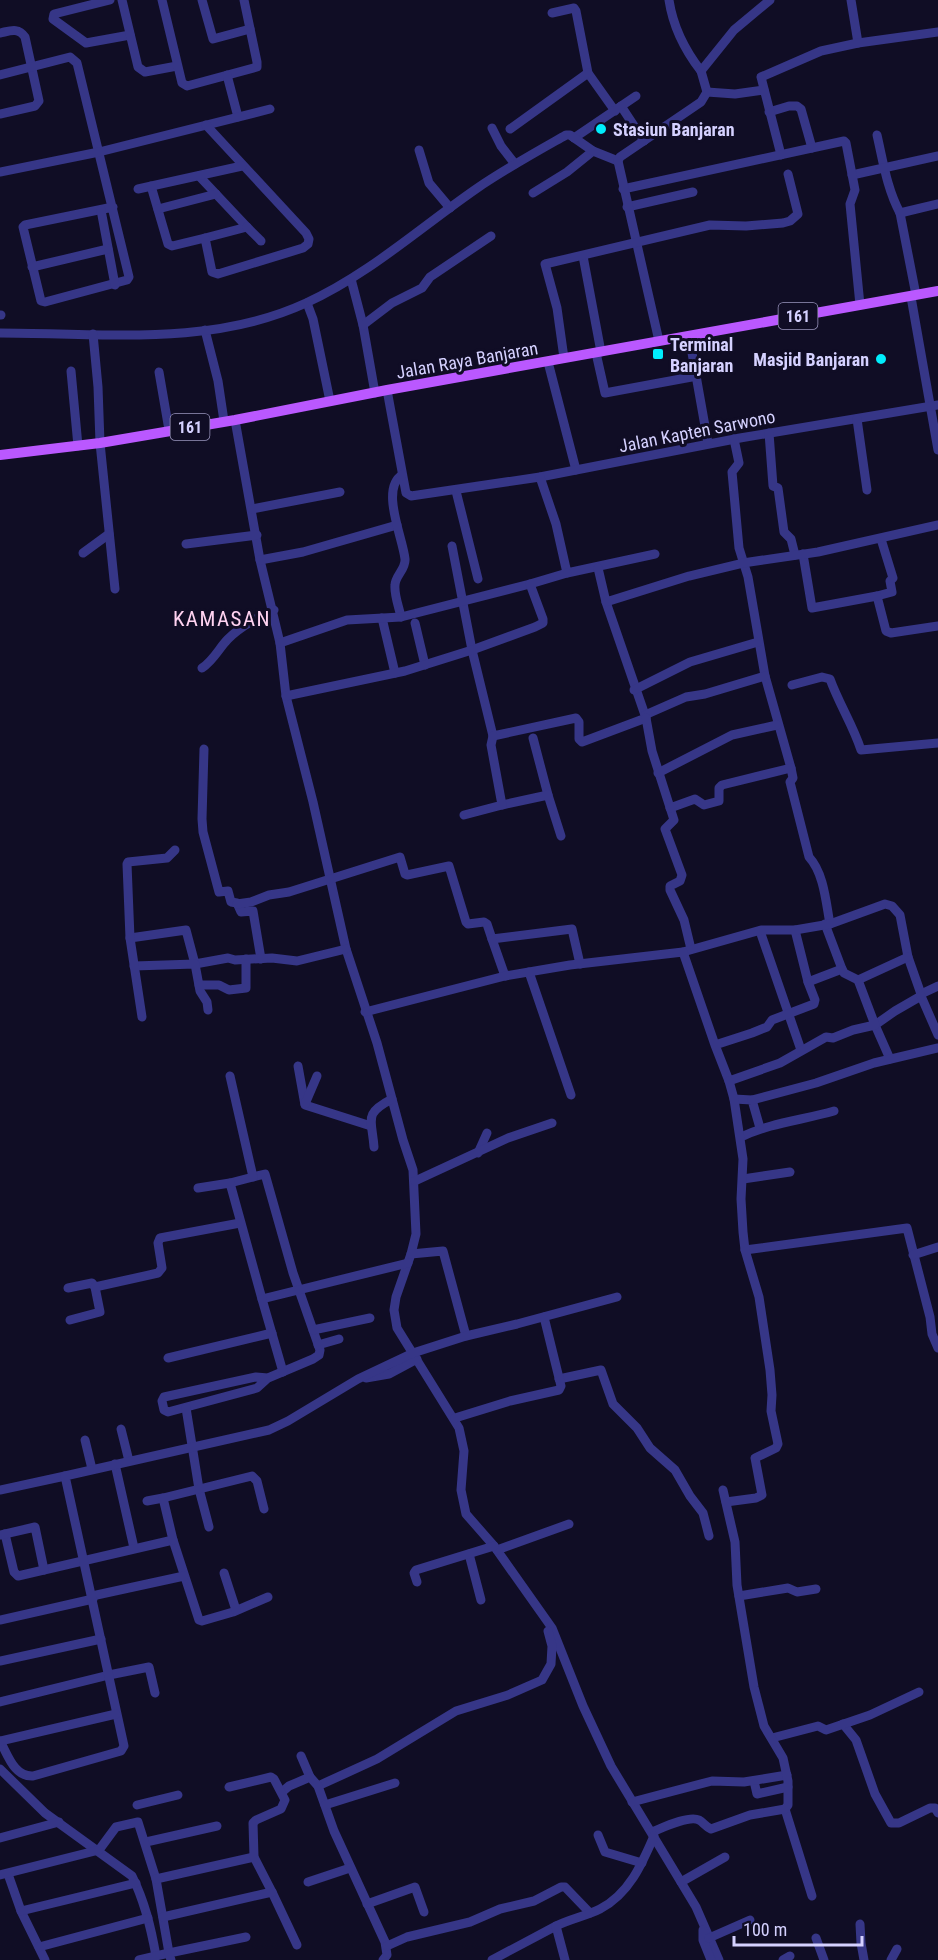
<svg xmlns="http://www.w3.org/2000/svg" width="938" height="1960" viewBox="0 0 938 1960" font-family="'Roboto Condensed',sans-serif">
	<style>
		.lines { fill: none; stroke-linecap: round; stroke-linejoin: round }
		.minor { stroke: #363687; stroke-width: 9 }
		.major { stroke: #ba58ff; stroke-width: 10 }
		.poi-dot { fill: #00edfc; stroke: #100d25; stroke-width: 2 }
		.labels { text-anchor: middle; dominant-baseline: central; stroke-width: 6; stroke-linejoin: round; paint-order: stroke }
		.shield { fill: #100d25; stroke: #9a96be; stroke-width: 1.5 }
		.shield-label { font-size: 16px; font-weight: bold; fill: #d5d1ff }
		.poi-label { font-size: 18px; font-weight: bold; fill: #d5d1ff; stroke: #100d25; text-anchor: start }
		.street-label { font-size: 18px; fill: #d5d1ff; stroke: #100d25 }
		.quarter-label { font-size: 21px; letter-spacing: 1.5px; fill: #ffd3f1; stroke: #100d25 }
	</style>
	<rect width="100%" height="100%" fill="#100d25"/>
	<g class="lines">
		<g class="minor">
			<path d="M110,0L54,14L53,19L86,43L130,35"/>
			<path d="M122,0L138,67L145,72L177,66"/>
			<path d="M162,0L182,83L187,86L257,67V62L244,0"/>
			<path d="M202,0L213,39L250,29"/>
			<path d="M669,0C673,27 684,49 701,71"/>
			<path d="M851,0L858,43"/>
			<path d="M552,13L574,8L576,11L588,73L615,111"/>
			<path d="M0,33C10,31 18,27 25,37L39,101L35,106L0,114"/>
			<path d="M0,75L70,57L77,63L129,277L127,280L45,302L41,301L23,227L25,225L113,207"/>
			<path d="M227,75L238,117"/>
			<path d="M707,92L735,94L764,90"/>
			<path d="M621,106L644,141"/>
			<path d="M769,112L789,106H797L801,109L812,148"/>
			<path d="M492,128L501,146L515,164"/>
			<path d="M510,129L588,73"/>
			<path d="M877,135C883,161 887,189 900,213"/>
			<path d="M574,138L636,96"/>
			<path d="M419,150L429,183L450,208"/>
			<path d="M781,155L761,77L821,51L858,43L938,32"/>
			<path d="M0,172L99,152L270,109"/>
			<path d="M852,175L938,156"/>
			<path d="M199,176L247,227L205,238"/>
			<path d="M151,186L168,244L172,246L205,238L212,272L218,274L303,248L308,244L309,239L306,233L206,125"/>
			<path d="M138,189L242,166"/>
			<path d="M623,189L844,141L846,143L855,190L850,204L860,305"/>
			<path d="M533,193L567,172L593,151"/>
			<path d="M627,207L693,192"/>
			<path d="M158,209L216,194"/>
			<path d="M101,210L115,285"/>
			<path d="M247,227L261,241"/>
			<path d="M583,256L601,352"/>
			<path d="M32,267L108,249"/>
			<path d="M351,279L363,325L375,393"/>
			<path d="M916,295L900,213L938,204"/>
			<path d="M911,297L938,450"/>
			<path d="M307,303L313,319L330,401"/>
			<path d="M0,315H1"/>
			<path d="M363,325L392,303L422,288L430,277L491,236"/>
			<path d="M205,330L218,381L224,421"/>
			<path d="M0,333C101,333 211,347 306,303C368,275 421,227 476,189C505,169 536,152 566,135H570L593,151L618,161"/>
			<path d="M93,334L98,387L100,443L115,589"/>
			<path d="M689,336L708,443"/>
			<path d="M659,341L618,161L620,157L701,102L707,92L701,71L734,30L770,0"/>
			<path d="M596,353L605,393L697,376"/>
			<path d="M564,358L557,308L545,264L710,225L746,226L783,223L790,221L798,214L788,174"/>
			<path d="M548,362L576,470"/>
			<path d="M71,371L78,446"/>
			<path d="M159,372L169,430"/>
			<path d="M387,390L406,493L411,496L540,477L740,438L938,405"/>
			<path d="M857,419L867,490"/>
			<path d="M235,420L260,560L280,643L286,696L313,802L346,949L377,1043L403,1140L413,1170L416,1234L411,1254L396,1297L394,1310L397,1328L459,1428L464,1451L461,1490L466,1514L494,1546L552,1628L583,1706L611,1766L696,1907L719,1960"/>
			<path d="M769,433L773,486L778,488L784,532L791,539L795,555"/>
			<path d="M734,439L739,463L732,472L739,548L748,577L765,676L791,768"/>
			<path d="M540,477L556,524L567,573L655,554"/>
			<path d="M456,491L478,579"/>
			<path d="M252,509L340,492"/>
			<path d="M881,539L893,578L890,581L892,592L877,596L886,631L891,633L938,626"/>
			<path d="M186,544L257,535"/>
			<path d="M452,546L472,650L493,736L576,718L579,722V739L582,742L646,718L606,602"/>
			<path d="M83,553L109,534"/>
			<path d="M803,554L812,608L877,596"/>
			<path d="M260,560L303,552L397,525"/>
			<path d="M598,568L606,602L689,576L743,563L818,552L938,525"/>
			<path d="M401,617C399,607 394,595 395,585C395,576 406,569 405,559C403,538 380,489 402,475"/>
			<path d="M382,618L395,673"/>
			<path d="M415,623L425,665"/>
			<path d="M280,643L347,620L401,617L530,584"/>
			<path d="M202,668C214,660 219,648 228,639C241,626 257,618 274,610"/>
			<path d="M792,685L822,677L830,679C839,704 853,725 861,750L938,743"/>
			<path d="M634,690L690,662L758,642"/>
			<path d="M286,696L405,671L472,650L535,627L543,623V619L530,584L567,573"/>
			<path d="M645,715L686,697L705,694L765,676"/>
			<path d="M646,718L652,751L674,820L665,829L682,875L680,881L670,886V890L684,920L691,949"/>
			<path d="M533,738L548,795"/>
			<path d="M204,749L202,819L203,832L219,892L228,891L231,902L237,903L241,912L253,911L261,959"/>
			<path d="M658,773L732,735L777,725"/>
			<path d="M502,805L548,795L561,836"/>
			<path d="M670,808L695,799L704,805L719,801V788L722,785L791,768L793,778L790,782L809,857C824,873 826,903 830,924"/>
			<path d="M464,815L502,805L491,745L493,736"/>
			<path d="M237,904L251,902L269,895L289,892L400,857L405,874L407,875L449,866L466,922L468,924L484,922L487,924L492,939L572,929L580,964"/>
			<path d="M825,924L842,969"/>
			<path d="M795,930L808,982"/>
			<path d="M760,931L801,1050"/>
			<path d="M130,938L186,930L195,964L228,958L235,960L272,958L297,961L346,949"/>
			<path d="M492,939L505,976"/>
			<path d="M683,952L761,930H795L830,924L885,904L892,906L900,915L908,957L921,994V996L895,1011L875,1025L890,1059"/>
			<path d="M134,966L195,964L200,991L207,1002L208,1010"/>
			<path d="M529,972L571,1095"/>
			<path d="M858,980L908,957"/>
			<path d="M199,985H219L229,990L246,988V959"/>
			<path d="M921,994L938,986"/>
			<path d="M921,996L938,1035"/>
			<path d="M365,1012L505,976L570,965L683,952L715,1045L729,1081L780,1063L826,1037L833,1038L853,1030L875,1025L858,980L844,973L842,969L808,982L815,1000L814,1004L772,1020L767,1027L752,1033L715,1045"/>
			<path d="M142,1017L130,938L127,864L128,862L167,858L175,850"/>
			<path d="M298,1066L305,1105L371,1126"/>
			<path d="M734,1099L752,1100L760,1128"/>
			<path d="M752,1100L816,1083L874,1063L938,1048"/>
			<path d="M305,1104L317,1076"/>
			<path d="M741,1137C770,1123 803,1120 834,1111"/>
			<path d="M374,1147C372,1119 363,1114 392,1099"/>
			<path d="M478,1153L487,1133"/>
			<path d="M253,1177L265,1174L293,1273L320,1350L319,1355L313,1359L268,1378L256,1377L164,1397L162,1401L164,1410L168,1412L257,1388L268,1378"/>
			<path d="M743,1179L790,1172"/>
			<path d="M415,1181L508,1138L552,1123"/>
			<path d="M230,1183L253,1177L230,1076"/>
			<path d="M198,1188L230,1183L262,1299L408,1263"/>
			<path d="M745,1250L907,1228L930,1317L932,1334L938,1348"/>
			<path d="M411,1254L443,1251L466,1336"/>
			<path d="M913,1255L938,1247"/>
			<path d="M68,1288L92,1283L95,1287L158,1273L162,1268L158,1243L160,1238L240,1223"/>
			<path d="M262,1299L283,1372"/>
			<path d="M70,1320L100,1312L95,1287"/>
			<path d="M313,1330L370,1318"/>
			<path d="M318,1345L339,1339"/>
			<path d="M168,1358L272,1333"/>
			<path d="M366,1378L389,1374L417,1359"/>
			<path d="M559,1379L601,1370L613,1404L637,1428L650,1448L675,1470L690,1496L703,1513L709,1536"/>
			<path d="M186,1408L199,1489L209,1527"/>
			<path d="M455,1418L510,1401L559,1390L561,1386L544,1317"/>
			<path d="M121,1429L129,1461"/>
			<path d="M85,1440L92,1469"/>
			<path d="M115,1464L134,1548"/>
			<path d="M0,1490L65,1476"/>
			<path d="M147,1501L163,1498"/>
			<path d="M726,1502L756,1498L762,1495L755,1458L776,1448L778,1444L771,1411L772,1395L770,1370L759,1297L745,1250L743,1232L741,1199L743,1159L734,1099L729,1081"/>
			<path d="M5,1534L14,1572L18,1576L173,1540L199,1620L202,1621L233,1612L268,1597"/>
			<path d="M0,1535L35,1527L44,1570"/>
			<path d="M173,1540L163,1498L252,1476L257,1481L264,1509"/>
			<path d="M497,1550L569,1524"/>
			<path d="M469,1554L481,1600"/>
			<path d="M224,1573L236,1610"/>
			<path d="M417,1582L414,1573L416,1570L494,1546"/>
			<path d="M92,1596L184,1576"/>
			<path d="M739,1596L788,1588L797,1592L816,1589"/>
			<path d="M0,1620L93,1599"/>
			<path d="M0,1661L101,1639"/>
			<path d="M0,1702L109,1675L149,1667L155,1693"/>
			<path d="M843,1724L856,1740L875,1794L891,1823H899L930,1808H935L938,1813"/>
			<path d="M772,1738L818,1726L826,1730L870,1715L919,1692"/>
			<path d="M0,1741C8,1755 14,1777 33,1776L121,1751L124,1746L65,1476L269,1430L288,1421L358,1379L413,1353L466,1336L517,1324L617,1297"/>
			<path d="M0,1741L116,1714"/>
			<path d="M301,1756L310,1777"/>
			<path d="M0,1769L45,1813L132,1876C145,1902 151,1928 156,1956"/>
			<path d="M754,1781L757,1794L788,1787"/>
			<path d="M318,1786L377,1759L456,1711L508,1695L542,1680L551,1664L552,1646L548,1631"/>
			<path d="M282,1792L289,1786L310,1777L318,1786L334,1831L385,1942L387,1955L383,1960"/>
			<path d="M632,1802L712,1781L744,1782L787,1775"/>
			<path d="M137,1805L178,1795"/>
			<path d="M325,1805L395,1783"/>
			<path d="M785,1809L812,1896"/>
			<path d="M652,1832C662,1828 689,1815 699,1820C703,1822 706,1827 711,1829L750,1815L785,1809L788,1805V1781L783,1758L764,1726L754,1687L737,1585L735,1542L723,1490"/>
			<path d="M598,1835L605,1852L642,1863"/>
			<path d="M0,1838L59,1822"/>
			<path d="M146,1842L217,1826"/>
			<path d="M8,1874L21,1911L45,1960"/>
			<path d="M0,1875L99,1850L116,1827L138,1822L156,1879L169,1953L139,1960"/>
			<path d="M156,1879L254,1857"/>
			<path d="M308,1882L350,1868"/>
			<path d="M681,1882L725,1857"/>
			<path d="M272,1892L297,1945"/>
			<path d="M367,1904L415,1887L424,1912"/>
			<path d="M21,1911L136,1883"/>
			<path d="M163,1917L272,1892L254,1857L253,1823L256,1820L281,1809L285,1800L274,1779L271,1777L229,1787"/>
			<path d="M860,1924L861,1943L864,1960"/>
			<path d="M703,1930V1940L711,1960"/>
			<path d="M709,1938L750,1920"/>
			<path d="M816,1938L824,1960"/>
			<path d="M387,1946L407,1937L470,1922L500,1909L534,1901L561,1887H565L590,1913"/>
			<path d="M39,1947L148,1918"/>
			<path d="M171,1960L169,1953L246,1937"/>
			<path d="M492,1960L556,1926"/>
			<path d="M565,1960L556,1926C570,1919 586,1916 600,1909C629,1894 642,1864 654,1836"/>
			<path d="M783,1960L790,1956"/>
			<path d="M891,1960L897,1949"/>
		</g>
		<path class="major" d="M0,455L100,443L235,420L387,390L938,291"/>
	</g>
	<g class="poi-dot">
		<circle cx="601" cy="129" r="6"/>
		<rect x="652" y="348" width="12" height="12" rx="3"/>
		<circle cx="881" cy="359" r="6"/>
	</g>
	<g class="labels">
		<g class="shield">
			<rect x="778.5" y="303" width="39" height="26" rx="4.5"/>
			<rect x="170.5" y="414" width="39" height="26" rx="4.5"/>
		</g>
		<g class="shield-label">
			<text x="798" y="316">161</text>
			<text x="190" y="427">161</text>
		</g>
		<g class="poi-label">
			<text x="613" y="129">Stasiun Banjaran</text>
			<text x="670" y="344">Terminal<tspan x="670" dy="21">Banjaran</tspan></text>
			<text x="869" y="359" text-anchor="end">Masjid Banjaran</text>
		</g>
		<g class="street-label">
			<text transform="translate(467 360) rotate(-10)">Jalan Raya Banjaran</text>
			<text transform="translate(697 431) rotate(-11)">Jalan Kapten Sarwono</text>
		</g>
		<g class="quarter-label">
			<text x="222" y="619">KAMASAN</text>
		</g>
	</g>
	<path d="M734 1936v9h128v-9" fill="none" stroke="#d5d1ff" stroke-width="3"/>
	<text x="743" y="1936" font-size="18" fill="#d5d1ff" stroke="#100d25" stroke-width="4.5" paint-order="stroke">100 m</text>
</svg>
